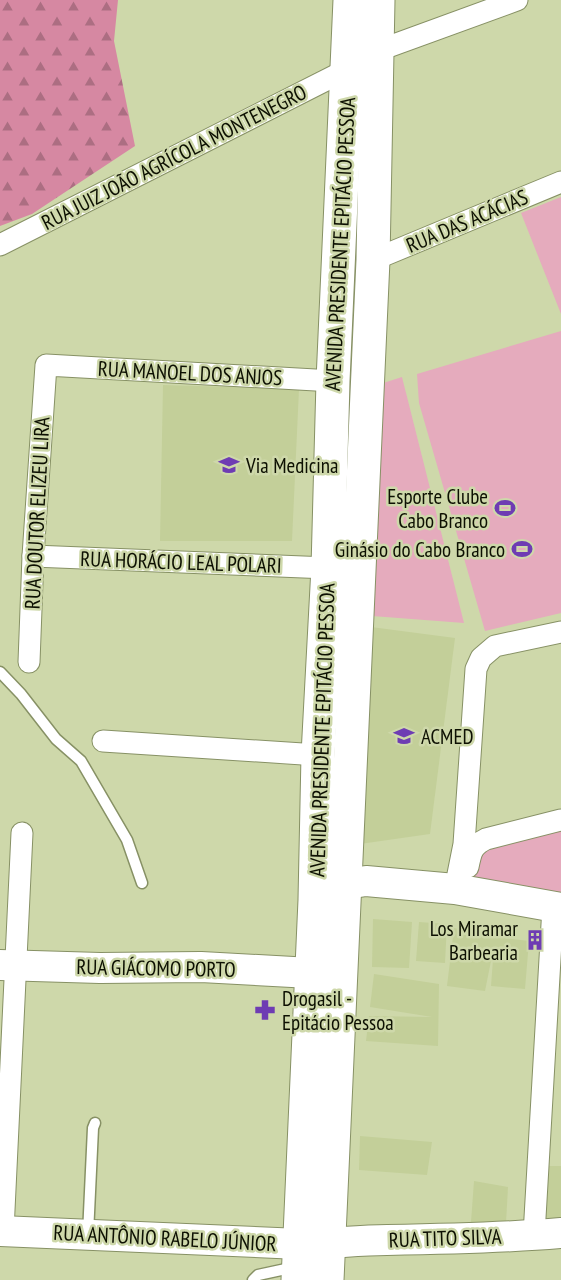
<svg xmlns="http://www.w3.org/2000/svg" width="561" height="1280" viewBox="0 0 561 1280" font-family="'PT Sans Narrow',sans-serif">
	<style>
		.built { fill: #c3cf99 }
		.forest { fill: url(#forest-firs) }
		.park { fill: #e5abbd }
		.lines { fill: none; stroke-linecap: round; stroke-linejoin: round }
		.lane-casing { stroke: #879165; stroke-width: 13 }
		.street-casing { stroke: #879165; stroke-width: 23 }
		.secondary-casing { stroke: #879165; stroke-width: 32 }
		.primary-casing { stroke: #879165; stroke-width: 35 }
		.lane { stroke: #fff; stroke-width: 10 }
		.street { stroke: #fff; stroke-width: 21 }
		.secondary { stroke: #fff; stroke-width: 30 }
		.primary { stroke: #fff; stroke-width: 33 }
		.labels { text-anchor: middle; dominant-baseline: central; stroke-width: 5; stroke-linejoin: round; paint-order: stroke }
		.street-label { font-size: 21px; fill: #0d1002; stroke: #ced8aa }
		.poi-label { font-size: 21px; fill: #0d1002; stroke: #ced8aa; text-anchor: start }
	</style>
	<defs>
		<pattern id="forest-firs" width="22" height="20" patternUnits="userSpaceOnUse" patternTransform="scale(1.5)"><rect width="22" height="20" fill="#d688a2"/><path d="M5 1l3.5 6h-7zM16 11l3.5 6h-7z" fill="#ac6e82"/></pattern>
	</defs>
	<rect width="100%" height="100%" fill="#ced8aa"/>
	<g class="built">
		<path d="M163,385L299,389L292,541H160Z"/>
		<path d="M371,627L455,638L430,834L360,844Z"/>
		<path d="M373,919L412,922L409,968L372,967Z"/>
		<path d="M419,922L447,924L445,963L416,961Z"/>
		<path d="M454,928L495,937L529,941L525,989L491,986L494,946L485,991L447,986Z"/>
		<path d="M374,974L439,984L438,1046L366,1041L369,1016L432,1017L370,1007Z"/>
		<path d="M360,1136L432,1142L427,1175L359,1170Z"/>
		<path d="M548,1166H561V1219L545,1220Z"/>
		<path d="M474,1181L508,1187L506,1223L471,1222Z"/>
	</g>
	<path class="forest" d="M0,0H118L114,41L135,146L32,214L0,226Z"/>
	<g class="park">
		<path d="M561,197V314L521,213Z"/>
		<path d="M561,331V613L485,631L419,403L417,374Z"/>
		<path d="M402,377L464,623L372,616L374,386Z"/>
		<path d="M561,830V902L474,887L465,860L482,850Z"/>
	</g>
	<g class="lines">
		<g class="lane-casing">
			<g id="lane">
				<path d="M0,672L21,694L56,739L81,761L127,840L142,883"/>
				<path d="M88,1234L93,1128L95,1123"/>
				<path d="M253,1280L258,1275L295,1267"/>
			</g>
		</g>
		<g class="street-casing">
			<g id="street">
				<path d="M377,51L517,0"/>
				<path d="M0,245L348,69"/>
				<path d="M373,260L561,182"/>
				<path d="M33,556L328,568"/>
				<path d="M29,662L33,556L46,365L333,381"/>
				<path d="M103,741L318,755"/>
				<path d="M468,867C471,852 472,846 486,839L561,820"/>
				<path d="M455,889L464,844L476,669L481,658L495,646L561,632"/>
				<path d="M3,1231L22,833"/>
				<path d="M534,1235L553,907"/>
			</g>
		</g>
		<g class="secondary-casing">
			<g id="secondary">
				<path d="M323,896L346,884L366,881L455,889L561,908"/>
				<path d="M0,965L100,968L201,967L311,973"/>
				<path d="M0,1231L300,1244C329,1244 358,1240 387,1240C445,1239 503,1238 561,1233"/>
			</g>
		</g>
		<g class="primary-casing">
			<g id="primary">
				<path d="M298,1280L315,900L318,755L328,568L333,381L350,0"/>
				<path d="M327,1280L373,260L378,0"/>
			</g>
		</g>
		<use href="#lane" class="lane"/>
		<use href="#street" class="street"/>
		<use href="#secondary" class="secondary"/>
		<use href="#primary" class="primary"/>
	</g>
	<defs>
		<g id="school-bare" transform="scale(1.62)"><path d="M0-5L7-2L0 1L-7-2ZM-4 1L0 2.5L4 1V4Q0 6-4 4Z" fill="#6e3cb3" stroke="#ced8aa" stroke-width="2.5" paint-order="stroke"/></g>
		<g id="stadium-bare" transform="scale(1.62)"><path d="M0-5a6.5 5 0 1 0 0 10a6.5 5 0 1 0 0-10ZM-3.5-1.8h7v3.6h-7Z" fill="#6e3cb3" stroke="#ced8aa" stroke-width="2.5" paint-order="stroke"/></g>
		<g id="building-bare" transform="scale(1.62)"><path d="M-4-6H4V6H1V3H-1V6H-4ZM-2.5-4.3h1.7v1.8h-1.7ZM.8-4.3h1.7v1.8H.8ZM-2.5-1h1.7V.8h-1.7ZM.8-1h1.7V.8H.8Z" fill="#6e3cb3" stroke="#ced8aa" stroke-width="2.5" paint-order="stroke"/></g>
		<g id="pharmacy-bare" transform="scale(1.62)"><path d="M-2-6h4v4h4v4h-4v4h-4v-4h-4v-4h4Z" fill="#6e3cb3" stroke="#ced8aa" stroke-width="2.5" paint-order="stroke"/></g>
	</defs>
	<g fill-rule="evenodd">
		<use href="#school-bare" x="229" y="465"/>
		<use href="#stadium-bare" x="505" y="508"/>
		<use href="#stadium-bare" x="522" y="549"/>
		<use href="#school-bare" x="404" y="736"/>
		<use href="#building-bare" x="535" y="940"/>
		<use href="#pharmacy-bare" x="265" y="1010"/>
	</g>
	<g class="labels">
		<g class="street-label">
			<text transform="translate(174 157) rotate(-27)">RUA JUIZ JOÃO AGRÍCOLA MONTENEGRO</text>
			<text transform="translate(467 221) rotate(-23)">RUA DAS ACÁCIAS</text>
			<text transform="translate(340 244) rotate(-87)">AVENIDA PRESIDENTE EPITÁCIO PESSOA</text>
			<text transform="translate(190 373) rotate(3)">RUA MANOEL DOS ANJOS</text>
			<text transform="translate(37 513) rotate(-87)">RUA DOUTOR ELIZEU LIRA</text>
			<text transform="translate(181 562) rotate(2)">RUA HORÁCIO LEAL POLARI</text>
			<text transform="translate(322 730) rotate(-88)">AVENIDA PRESIDENTE EPITÁCIO PESSOA</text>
			<text transform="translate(156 968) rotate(1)">RUA GIÁCOMO PORTO</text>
			<text transform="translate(165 1238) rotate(3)">RUA ANTÔNIO RABELO JÚNIOR</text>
			<text transform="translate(445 1238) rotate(-2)">RUA TITO SILVA</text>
		</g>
		<g class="poi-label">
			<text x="246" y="465">Via Medicina</text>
			<text x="488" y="496" text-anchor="end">Esporte Clube<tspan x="488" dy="24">Cabo Branco</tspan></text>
			<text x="505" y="549" text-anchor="end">Ginásio do Cabo Branco</text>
			<text x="421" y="736">ACMED</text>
			<text x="518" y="928" text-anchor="end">Los Miramar<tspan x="518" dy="24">Barbearia</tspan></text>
			<text x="282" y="998">Drogasil -<tspan x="282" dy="24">Epitácio Pessoa</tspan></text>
		</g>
	</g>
</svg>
